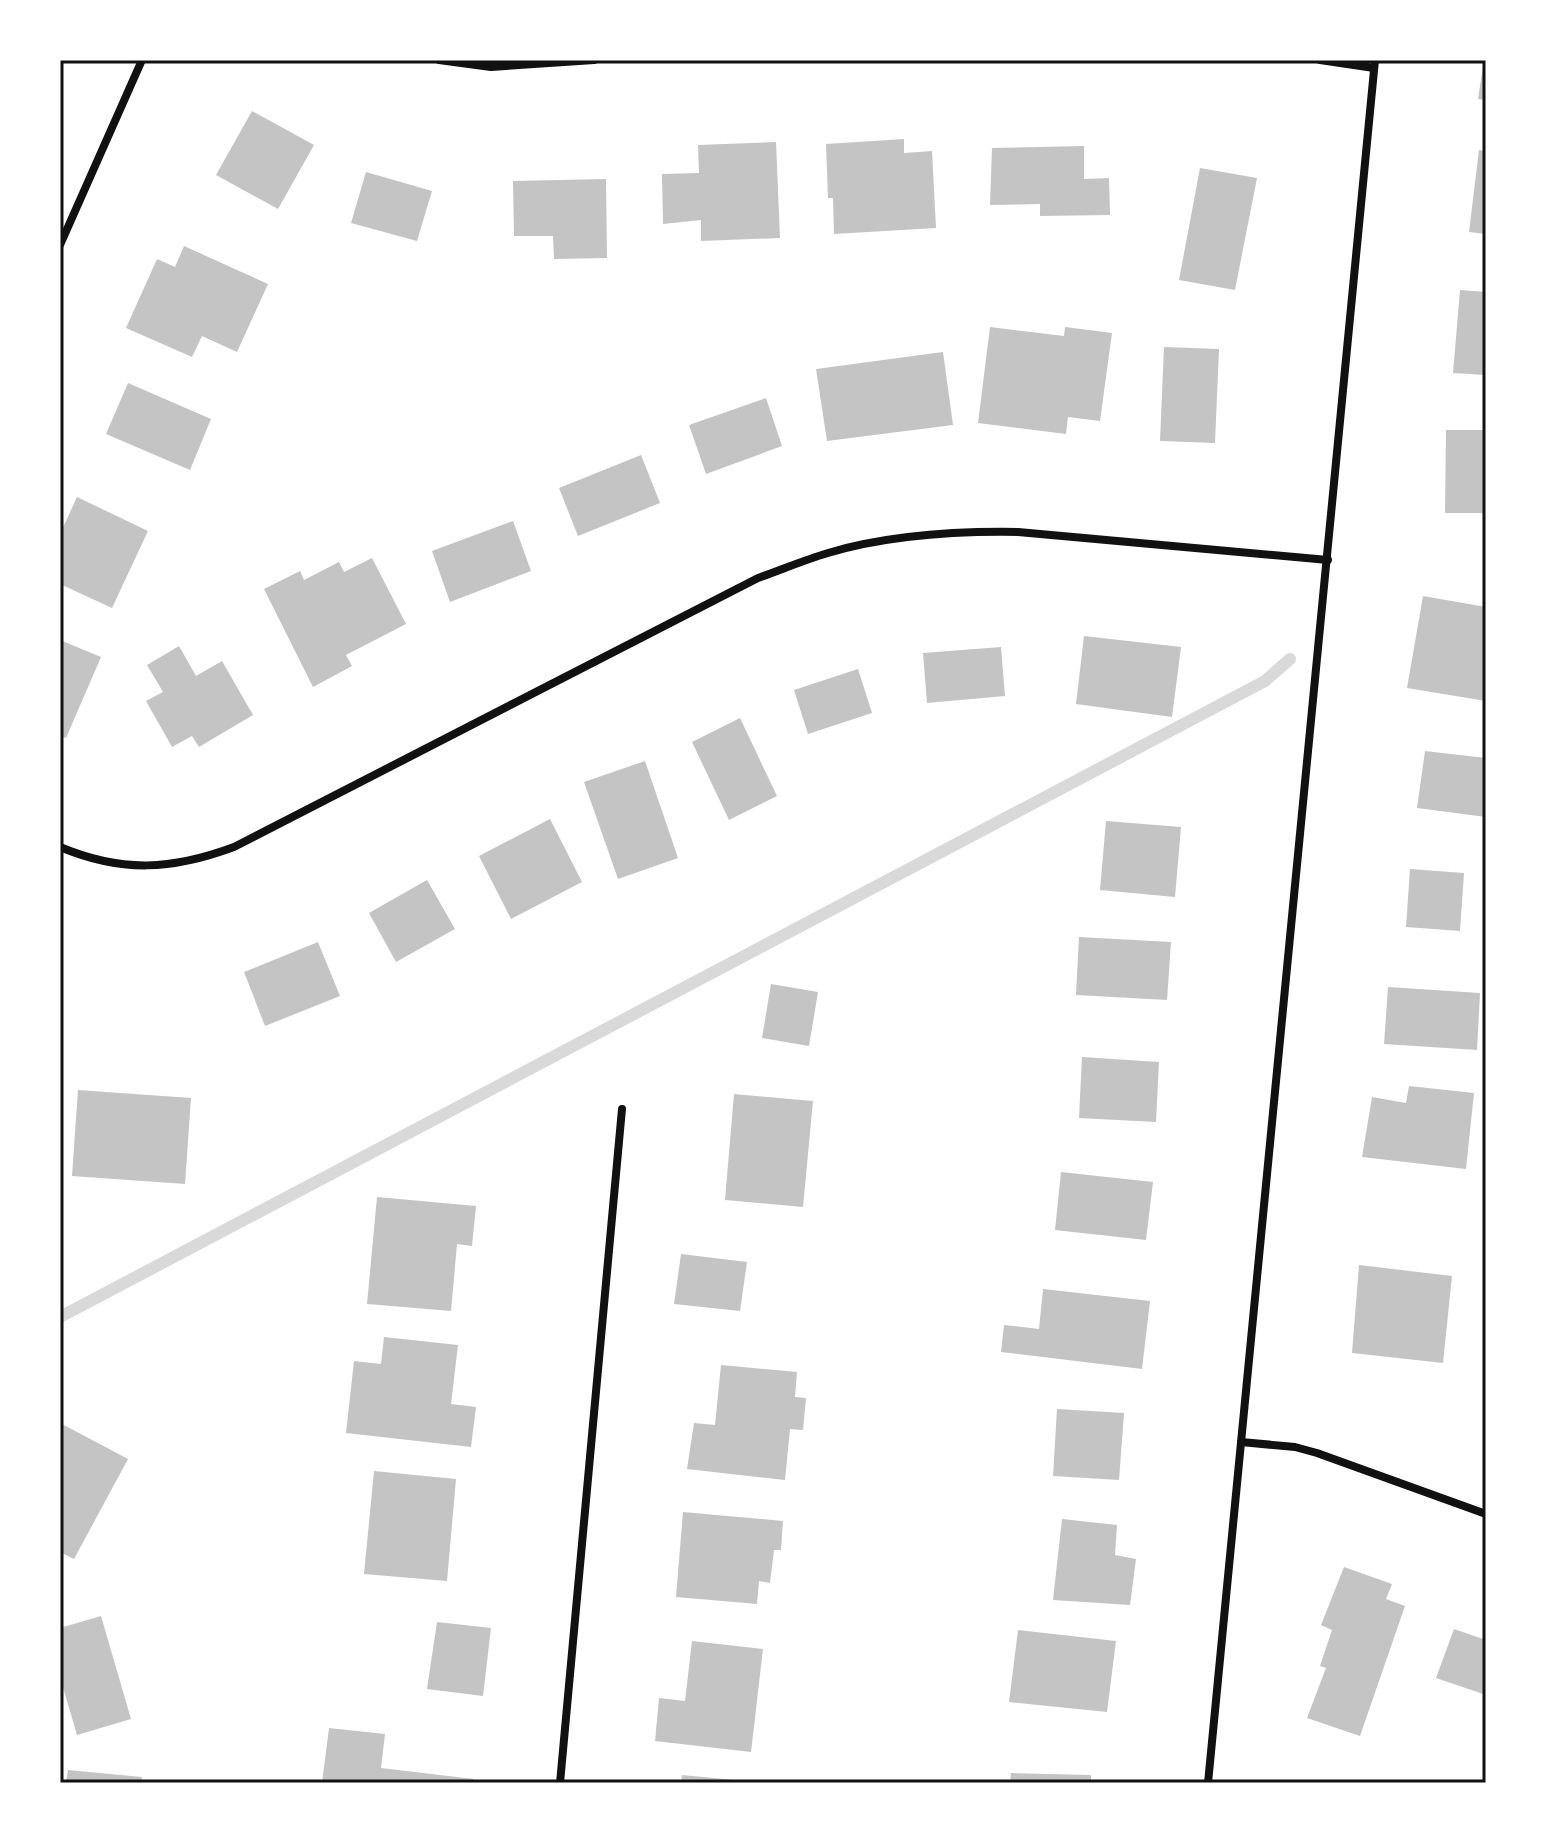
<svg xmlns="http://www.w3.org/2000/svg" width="1546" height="1843" viewBox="0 0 1546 1843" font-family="'Fira Sans',sans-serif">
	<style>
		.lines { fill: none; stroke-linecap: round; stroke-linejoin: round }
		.stream { stroke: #d9d9d9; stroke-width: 12 }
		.building { fill: #c4c4c4 }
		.minor { stroke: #111; stroke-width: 8 }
		.neatline { fill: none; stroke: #111; stroke-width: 3 }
	</style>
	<rect width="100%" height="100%" fill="#fff"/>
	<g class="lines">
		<path class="stream" d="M60,1317L1265,681L1290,659"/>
	</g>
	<g class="building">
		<path d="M1484,60H1486V100L1478,99Z"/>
		<path d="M252,111L314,145L278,209L216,175Z"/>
		<path d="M904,139V153L932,151L936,228L834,234L833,198H828L826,144Z"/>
		<path d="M776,142L780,238L701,241V220L663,224L662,174L699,173L698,145Z"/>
		<path d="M1084,146V179L1109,178L1110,215L1040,216V204L990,205L992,148Z"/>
		<path d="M1479,150L1486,151V234L1469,232Z"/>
		<path d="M1200,168L1257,178L1235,290L1179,280Z"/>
		<path d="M366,172L432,191L417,241L351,223Z"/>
		<path d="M606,179L607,258L554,259L553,236H514L513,181Z"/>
		<path d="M184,246L268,284L237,352L202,336L192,357L126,328L157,259L175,267Z"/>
		<path d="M1460,290L1486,292V375L1453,373Z"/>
		<path d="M990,327L1064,336L1065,327L1112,333L1100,421L1068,417L1066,434L978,423Z"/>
		<path d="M1164,347L1219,349L1215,443L1160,441Z"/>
		<path d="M943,352L953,425L827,441L816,369Z"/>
		<path d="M128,383L211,419L190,470L106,434Z"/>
		<path d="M766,398L782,446L706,474L689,425Z"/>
		<path d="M1446,430H1486V513H1445Z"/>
		<path d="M641,455L660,503L578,536L559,488Z"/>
		<path d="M77,497L148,531L112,608L60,584V534Z"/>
		<path d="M513,521L531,571L450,602L432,551Z"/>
		<path d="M372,558L406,624L346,655L352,666L313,687L264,589L300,571L304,580L339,562L344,572Z"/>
		<path d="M1423,596L1486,607V701L1407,688Z"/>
		<path d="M1084,636L1181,647L1172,717L1076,704Z"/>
		<path d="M60,640L101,657L66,738L60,736Z"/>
		<path d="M179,646L196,676L222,661L253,715L199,747L192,736L172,747L146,701L163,692L147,665Z"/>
		<path d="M1001,647L1005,696L927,703L923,653Z"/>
		<path d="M858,669L872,713L808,734L794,690Z"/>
		<path d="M740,718L777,796L729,820L692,742Z"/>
		<path d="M1425,751L1486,758V817L1417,808Z"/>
		<path d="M645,761L678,858L618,879L584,782Z"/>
		<path d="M550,819L582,882L511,919L479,856Z"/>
		<path d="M1106,821L1181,827L1175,897L1100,890Z"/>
		<path d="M1410,869L1464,873L1460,931L1406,927Z"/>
		<path d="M427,880L455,929L396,962L369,913Z"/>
		<path d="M1079,937L1171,942L1167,1000L1076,995Z"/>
		<path d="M318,942L340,996L265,1026L244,972Z"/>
		<path d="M771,984L818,992L809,1046L762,1038Z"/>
		<path d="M1388,987L1480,993L1477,1050L1384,1044Z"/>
		<path d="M1082,1057L1159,1062L1156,1122L1079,1118Z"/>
		<path d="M1409,1086L1474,1093L1466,1169L1362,1157L1372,1097L1406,1103Z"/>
		<path d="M78,1090L191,1098L185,1184L72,1176Z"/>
		<path d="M734,1094L813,1101L803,1207L725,1200Z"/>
		<path d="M1061,1172L1153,1182L1146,1240L1055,1230Z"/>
		<path d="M377,1197L476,1206L472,1246L457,1244L451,1311L367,1304Z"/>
		<path d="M681,1254L747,1262L740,1311L674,1304Z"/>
		<path d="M1359,1265L1452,1276L1443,1363L1352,1353Z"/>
		<path d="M1043,1289L1150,1301L1142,1369L1001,1352L1004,1325L1039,1329Z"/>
		<path d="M384,1337L458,1345L451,1404L476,1407L471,1447L346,1433L354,1361L381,1364Z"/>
		<path d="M721,1365L797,1372L795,1397L806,1398L803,1430L790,1429L785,1480L687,1469L694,1423L715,1425Z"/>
		<path d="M1057,1409L1124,1413L1119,1480L1053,1476Z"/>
		<path d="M60,1423L128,1459L74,1559L60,1552Z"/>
		<path d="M374,1471L456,1479L447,1581L364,1574Z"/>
		<path d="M683,1512L783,1521L781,1550H774L770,1583L759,1581L757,1604L676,1597Z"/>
		<path d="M1062,1519L1117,1525L1115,1555L1136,1559L1130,1605L1053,1600Z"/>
		<path d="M1344,1567L1392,1584L1386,1599L1405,1606L1360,1736L1307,1718L1326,1668L1320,1666L1332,1630L1321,1625Z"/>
		<path d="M101,1616L131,1719L77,1735L60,1677V1628Z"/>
		<path d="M437,1622L491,1628L483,1696L427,1689Z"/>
		<path d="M1454,1629L1486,1640V1695L1436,1678Z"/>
		<path d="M1018,1630L1116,1641L1107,1712L1009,1702Z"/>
		<path d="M692,1641L763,1649L751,1752L655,1741L659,1698L685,1701Z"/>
		<path d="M329,1728L385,1734L381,1768L474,1779L473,1783H322Z"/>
		<path d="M68,1770L142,1777L141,1783H66Z"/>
		<path d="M1011,1773L1091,1775V1783H1010Z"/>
		<path d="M682,1775L745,1781V1783H681Z"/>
	</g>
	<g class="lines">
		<g class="minor">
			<path d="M439,60L491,67L594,60"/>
			<path d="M1320,60L1374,68"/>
			<path d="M60,245L142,60"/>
			<path d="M60,847C122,873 172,870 234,847L758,578C781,570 804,560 828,553C889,535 954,531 1018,532L1328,560"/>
			<path d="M1241,1442L1295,1447L1317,1453L1486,1514"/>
			<path d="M560,1783L622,1109"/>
			<path d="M1208,1783L1375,60"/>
		</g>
	</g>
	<rect width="1546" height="1843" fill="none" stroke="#ffffff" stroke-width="124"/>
	<rect x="62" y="62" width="1422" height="1719" class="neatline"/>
</svg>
